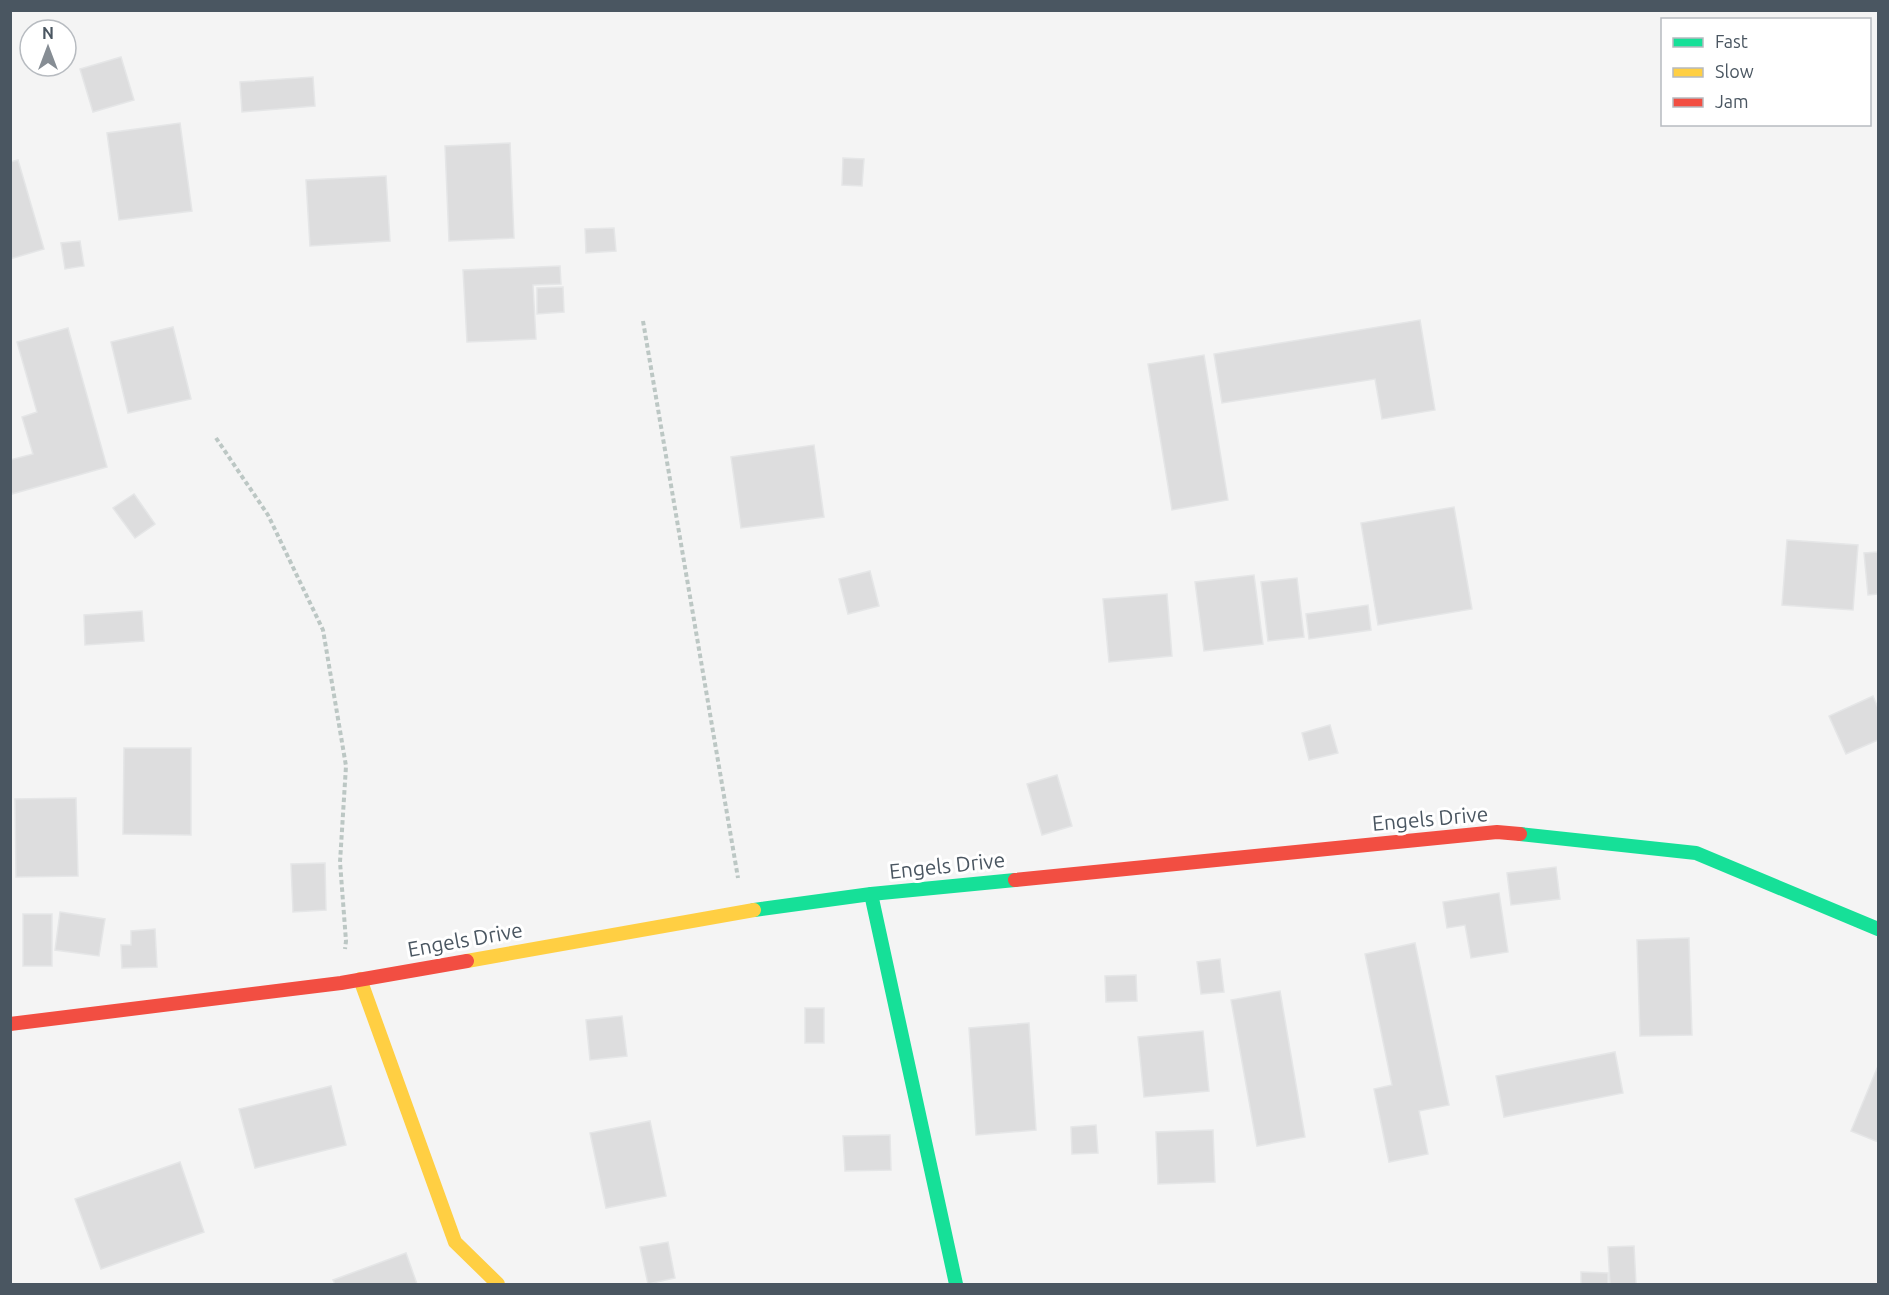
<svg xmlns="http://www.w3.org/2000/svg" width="1889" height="1295" viewBox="0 0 1889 1295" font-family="Ubuntu,sans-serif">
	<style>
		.building { fill: #ddddde; stroke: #e5e6e7; stroke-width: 1.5 }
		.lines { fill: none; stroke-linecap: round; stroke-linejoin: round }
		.path { stroke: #bcc7c4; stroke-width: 4; stroke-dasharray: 4.5 3; stroke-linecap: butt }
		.fast { stroke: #16e098; stroke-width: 14 }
		.slow { stroke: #ffcf43; stroke-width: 14 }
		.jam { stroke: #f24e42; stroke-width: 14 }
		.labels { text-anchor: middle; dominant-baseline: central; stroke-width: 6; stroke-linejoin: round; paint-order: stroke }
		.street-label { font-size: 21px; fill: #4a5661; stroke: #fff }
	</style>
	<rect width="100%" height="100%" fill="#f4f4f4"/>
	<g class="building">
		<path d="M121,57L134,100L93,112L80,69Z"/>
		<path d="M313,77L315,106L242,112L240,82Z"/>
		<path d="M180,123L192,211L119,220L107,133Z"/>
		<path d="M510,143L514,238L449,241L445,146Z"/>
		<path d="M843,158L864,159L862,186L842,185Z"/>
		<path d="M18,160L44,249L10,259V162Z"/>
		<path d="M386,176L390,241L310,246L306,180Z"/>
		<path d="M614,228L616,251L586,253L585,229Z"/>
		<path d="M80,241L84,266L65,269L61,243Z"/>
		<path d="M560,266L561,284L533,285L536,339L467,342L463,270Z"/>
		<path d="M563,287L564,312L537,314V288Z"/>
		<path d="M1420,320L1435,410L1382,419L1375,379L1222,403L1214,354Z"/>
		<path d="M173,327L191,399L128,413L111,342Z"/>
		<path d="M68,328L107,467L12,494L10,487V460L33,454L22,417L37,412L17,342Z"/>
		<path d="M1204,355L1228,500L1172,510L1148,364Z"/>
		<path d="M814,445L824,517L741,528L731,457Z"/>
		<path d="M134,494L155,524L135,538L113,508Z"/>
		<path d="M1454,507L1472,609L1378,625L1361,523Z"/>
		<path d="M1787,540L1858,545L1853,610L1782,605Z"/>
		<path d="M1878,552V594L1868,595L1864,553Z"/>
		<path d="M870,571L879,606L848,614L839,579Z"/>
		<path d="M1254,575L1263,644L1204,651L1195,582Z"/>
		<path d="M1297,578L1304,637L1268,641L1261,582Z"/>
		<path d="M1167,594L1172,656L1109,662L1103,599Z"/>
		<path d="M1368,605L1371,630L1309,639L1306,614Z"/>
		<path d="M142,611L144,641L85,645L84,615Z"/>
		<path d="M1873,696L1878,708V740L1846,754L1829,716Z"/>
		<path d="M1330,725L1338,753L1309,760L1302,733Z"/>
		<path d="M124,748H191V835L123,834Z"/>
		<path d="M1057,775L1072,826L1042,835L1027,784Z"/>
		<path d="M76,798L78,876L16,877L15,799Z"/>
		<path d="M325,863L326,910L293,912L291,864Z"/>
		<path d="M1556,867L1560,899L1511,905L1507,873Z"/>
		<path d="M1499,893L1508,952L1471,958L1465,925L1447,928L1443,902Z"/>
		<path d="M60,912L105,919L99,956L55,950Z"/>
		<rect x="23" y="914" width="29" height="52"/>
		<path d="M155,929L157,967L122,968L121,945H131V931Z"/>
		<path d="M1689,938L1692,1035L1640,1036L1637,940Z"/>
		<path d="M1415,943L1449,1105L1419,1111L1428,1154L1389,1162L1374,1089L1392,1085L1365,954Z"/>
		<path d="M1220,959L1224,992L1201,994L1197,962Z"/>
		<path d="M1136,975L1137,1001L1106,1002L1105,976Z"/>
		<path d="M1280,991L1305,1137L1257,1146L1231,1000Z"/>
		<rect x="805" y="1008" width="19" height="35"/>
		<path d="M622,1016L627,1056L590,1060L586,1020Z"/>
		<path d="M1029,1023L1036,1130L976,1135L969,1028Z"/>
		<path d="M1203,1031L1209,1091L1144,1097L1138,1037Z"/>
		<path d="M1615,1052L1623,1093L1504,1117L1496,1076Z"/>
		<path d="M1878,1066V1142L1851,1131Z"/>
		<path d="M331,1086L346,1145L255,1168L239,1109Z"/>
		<path d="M650,1121L666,1196L606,1208L590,1133Z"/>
		<path d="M1096,1125L1098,1153L1072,1154L1071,1127Z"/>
		<path d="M1213,1130L1215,1182L1158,1184L1156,1132Z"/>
		<path d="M890,1135L891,1170L845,1171L843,1136Z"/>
		<path d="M180,1162L204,1232L101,1269L75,1199Z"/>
		<path d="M668,1242L675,1278L648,1284L640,1247Z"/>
		<path d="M1634,1246L1636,1284H1610L1608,1247Z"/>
		<path d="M406,1253L417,1284H335L333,1280Z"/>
		<path d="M1581,1272L1608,1273V1284H1581Z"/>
	</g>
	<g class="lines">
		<g class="path">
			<path d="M643,321L738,878"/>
			<path d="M216,438L268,515L323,630L346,766L340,862L346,941L345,949"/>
		</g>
		<g class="fast">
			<path d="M1520,834L1696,853L1878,929"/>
			<path d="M871,894L956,1284"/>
			<path d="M754,910L871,894L1015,880"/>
		</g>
		<g class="slow">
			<path d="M467,961L754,910"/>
			<path d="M360,979L455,1242L498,1284"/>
		</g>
		<g class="jam">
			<path d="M1015,880L1497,832L1520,834"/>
			<path d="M10,1024L341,983L467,961"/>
		</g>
	</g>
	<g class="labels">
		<g class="street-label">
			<text transform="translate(1430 818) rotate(-5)">Engels Drive</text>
			<text transform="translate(947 865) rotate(-6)">Engels Drive</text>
			<text transform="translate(465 939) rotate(-10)">Engels Drive</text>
		</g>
	</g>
	<rect width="1889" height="1295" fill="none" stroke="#4a5661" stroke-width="24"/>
	<rect x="1661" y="18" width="210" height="108" fill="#ffffff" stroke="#b7bbc0" stroke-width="1.5"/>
	<rect x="1673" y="38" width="30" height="9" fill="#16e098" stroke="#b7bbc0" stroke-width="1.5"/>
	<text x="1715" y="48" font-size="18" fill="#4a5661">Fast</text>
	<rect x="1673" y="68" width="30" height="9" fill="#ffcf43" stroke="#b7bbc0" stroke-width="1.5"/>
	<text x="1715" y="78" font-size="18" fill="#4a5661">Slow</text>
	<rect x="1673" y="98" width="30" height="9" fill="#f24e42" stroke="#b7bbc0" stroke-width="1.5"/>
	<text x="1715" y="108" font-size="18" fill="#4a5661">Jam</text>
	<g transform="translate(48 48)"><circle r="28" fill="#ffffff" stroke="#b7bbc0" stroke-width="1.5"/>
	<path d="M0-4.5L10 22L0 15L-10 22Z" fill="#868d94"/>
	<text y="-9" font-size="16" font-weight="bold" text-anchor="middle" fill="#4a5661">N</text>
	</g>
</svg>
